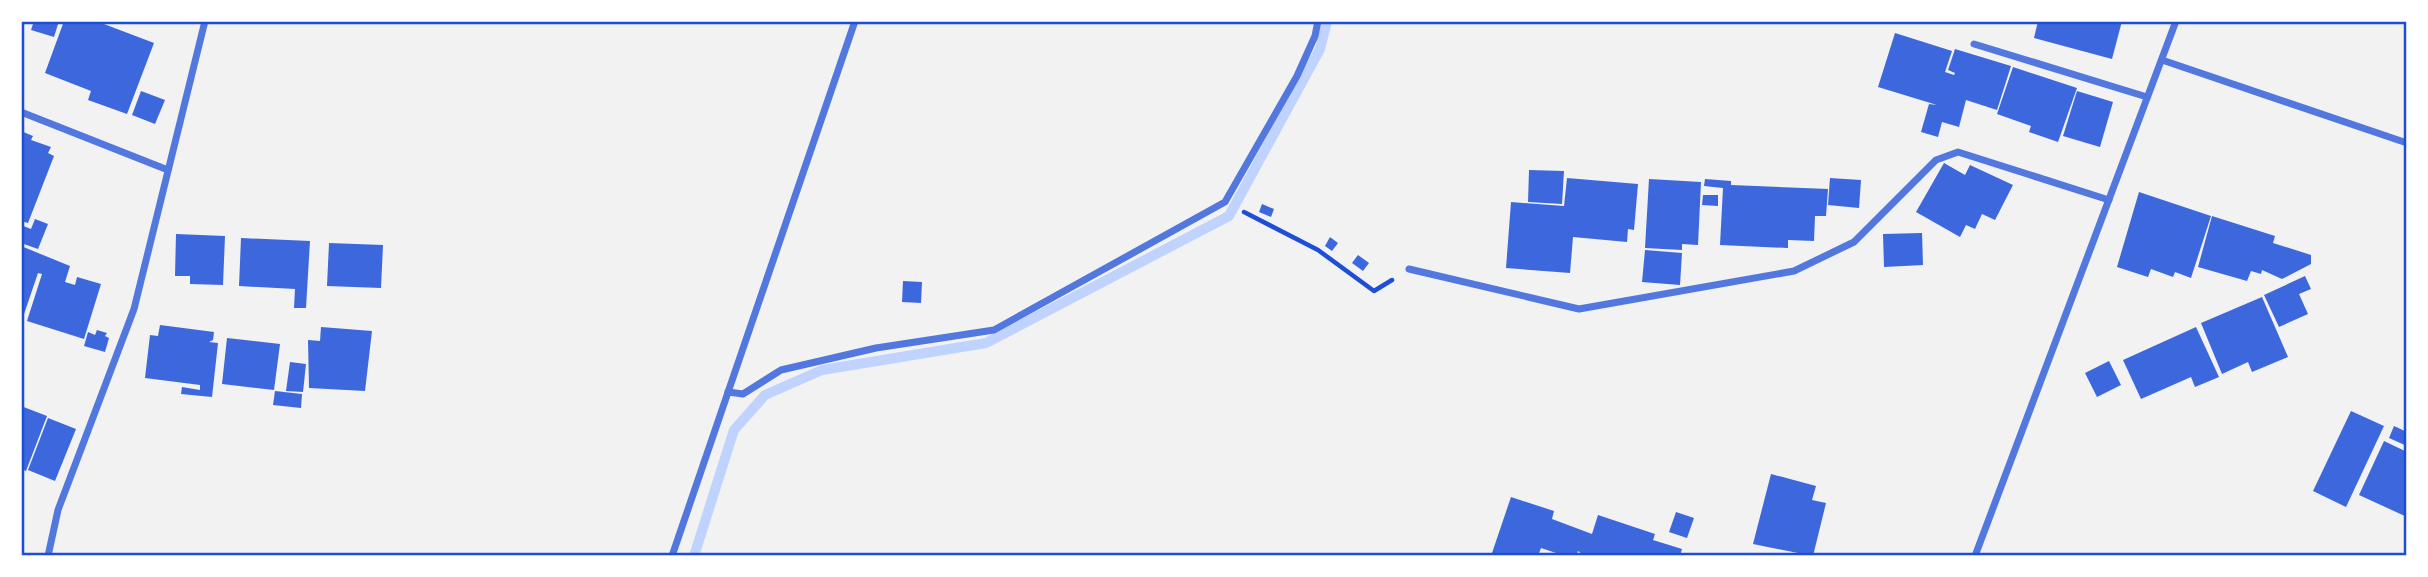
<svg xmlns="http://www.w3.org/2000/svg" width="2428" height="577" viewBox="0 0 2428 577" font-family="Arial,sans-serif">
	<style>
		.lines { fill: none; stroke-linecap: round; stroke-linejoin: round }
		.stream { stroke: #bfd3fe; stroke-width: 10 }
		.building { fill: #3d67dc }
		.path { stroke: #1d4ed8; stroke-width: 4.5 }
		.minor { stroke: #5277de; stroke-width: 7 }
		.neatline { fill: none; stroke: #1d4ed8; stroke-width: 2.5 }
	</style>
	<rect width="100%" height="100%" fill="#f2f2f2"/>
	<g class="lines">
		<path class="stream" d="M694,556L734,430L765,395L822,370L986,343L1229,216L1320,49L1327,21"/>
	</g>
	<g class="building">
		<path d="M34,21H59L54,37L31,30Z"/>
		<path d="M64,21H96L154,43L127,114L88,100L91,91L45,73Z"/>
		<path d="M2038,21H2122L2112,59L2034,38Z"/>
		<path d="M1895,33L1952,51L1945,72L1954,75L1955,73L1948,70L1955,49L2011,66L1997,110L1966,100L1959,127L1942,122L1938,137L1921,132L1929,104L1937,105L1878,87Z"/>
		<path d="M2013,67L2077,88L2058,142L2029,132L2031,126L1997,114Z"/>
		<path d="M141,91L165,100L155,124L132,115Z"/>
		<path d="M2077,91L2113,102L2100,147L2063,136Z"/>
		<path d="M21,131L33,136L31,140L51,147L48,153L54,156L28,223L21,221Z"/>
		<path d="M1944,163L1965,175L1970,165L2013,185L1995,220L1982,214L1975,229L1966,225L1960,237L1916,212Z"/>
		<path d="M1529,170L1564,171L1562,204L1528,202Z"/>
		<path d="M1567,178L1638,184L1634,230L1628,229L1627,242L1573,237L1570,273L1506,268L1511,202L1564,206Z"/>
		<path d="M1830,178L1861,180L1859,208L1828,205Z"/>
		<path d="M1649,179L1701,182L1698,245L1682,244V250L1645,248Z"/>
		<path d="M1705,179L1731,181V185L1828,189L1826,216H1815L1814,241L1788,240V248L1720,245L1723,188L1704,186Z"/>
		<path d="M2139,192L2211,216L2191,278L2175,272L2173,277L2151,269L2148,277L2117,267Z"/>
		<path d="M1703,195H1718V206L1702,205Z"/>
		<path d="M1262,204L1274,209L1271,217L1259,212Z"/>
		<path d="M2212,216L2275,236L2273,243L2311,255V264L2282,279L2262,270L2261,274L2251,271L2247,281L2198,267Z"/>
		<path d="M35,219L48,224L38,249L21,243V225L31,229Z"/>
		<path d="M1922,233L1923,265L1884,267L1883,234Z"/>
		<path d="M176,234L225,236L223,285L190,284V276H175Z"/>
		<path d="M1330,237L1338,243L1332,251L1325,246Z"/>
		<path d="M241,238L310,241L306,308H294L295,289L239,286Z"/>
		<path d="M329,243L383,245L381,288L327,286Z"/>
		<path d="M21,246L70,266L65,282L75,285L77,277L101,284L84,339L27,321L42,274L38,273L21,323Z"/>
		<path d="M1645,250L1682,253L1680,285L1642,282Z"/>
		<path d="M1358,255L1369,263L1363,271L1352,263Z"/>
		<path d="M2305,276L2311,289L2299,294L2308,314L2279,327L2264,295Z"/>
		<path d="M903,281L922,282L921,303L902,302Z"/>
		<path d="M2262,297L2288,357L2252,372L2248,362L2222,374L2201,323Z"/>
		<path d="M160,325L214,332L213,340L209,342L218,343L212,397L181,394L182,387L200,390V385L145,378L150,335L158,336Z"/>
		<path d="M321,327L372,331L365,391L309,388L308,340L320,341Z"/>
		<path d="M2196,327L2219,377L2195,387L2191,377L2141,399L2123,360Z"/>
		<path d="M97,330L107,333L105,336L109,338L105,352L84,346L88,332L95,335Z"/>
		<path d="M227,338L280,344L274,390L222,384Z"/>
		<path d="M2109,361L2121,385L2097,397L2085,373Z"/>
		<path d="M290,362L306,364L303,392L286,391Z"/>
		<path d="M275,391L302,394L301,408L273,405Z"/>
		<path d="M21,406L47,416L26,471L21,469Z"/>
		<path d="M2351,411L2384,426L2346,507L2313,491Z"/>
		<path d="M48,418L76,429L55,481L28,470Z"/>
		<path d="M2394,426L2407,432V446L2389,438Z"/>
		<path d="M2384,441L2407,452V517L2359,495Z"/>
		<path d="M1771,474L1816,486L1812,500L1826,503L1813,556L1753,544Z"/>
		<path d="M1511,497L1554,511L1552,519L1592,534L1598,515L1655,534L1653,540L1682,549L1680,556H1585L1578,551L1576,556H1565L1541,548L1538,556H1491Z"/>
		<path d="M1676,512L1694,518L1687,538L1669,532Z"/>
	</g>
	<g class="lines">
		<path class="path" d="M1244,212L1318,250L1374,291L1392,280"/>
		<g class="minor">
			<path d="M1974,44L2147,97"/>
			<path d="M2162,60L2407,143"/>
			<path d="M21,112L168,170"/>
			<path d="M1409,269L1579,309L1794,271L1854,242L1936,160L1958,152L2109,200"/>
			<path d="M728,392L743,394L781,370L876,348L994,330L1225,202L1297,76L1315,36L1318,21"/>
			<path d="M48,556L58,510L134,309L205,21"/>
			<path d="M672,556L855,21"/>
			<path d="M1975,556L2176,21"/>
		</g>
	</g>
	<rect width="2428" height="577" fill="none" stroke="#ffffff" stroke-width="46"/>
	<rect x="23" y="23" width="2382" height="531" class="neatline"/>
</svg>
